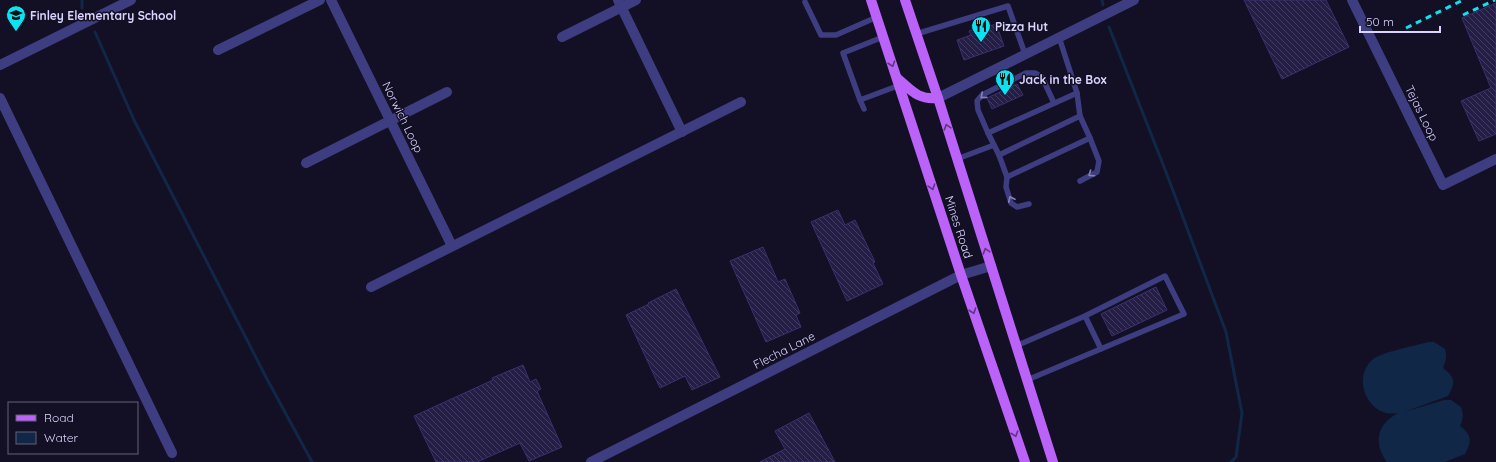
<svg xmlns="http://www.w3.org/2000/svg" width="1496" height="462" viewBox="0 0 1496 462" font-family="Quicksand,sans-serif">
	<style>
		.water { fill: #102748 }
		.lines { fill: none; stroke-linecap: round; stroke-linejoin: round }
		.stream { stroke: #102748; stroke-width: 3 }
		.building { fill: url(#building-back-hatch); stroke: #3b306f }
		.service { stroke: #3e3d81; stroke-width: 5.5 }
		.minor { stroke: #3e3d81; stroke-width: 10 }
		.tertiary { stroke: #3e3d81; stroke-width: 10 }
		.primary { stroke: #bb62f8; stroke-width: 10 }
		.rail { stroke: #0be3f3; stroke-width: 3; stroke-dasharray: 6 5; stroke-linecap: butt }
		.oneway { stroke: #5f3584 }
		.oneway2 { stroke: #8481b9 }
		.labels { text-anchor: middle; dominant-baseline: central; stroke-width: 3; stroke-linejoin: round; paint-order: stroke }
		.poi-label { font-size: 12px; font-weight: bold; fill: #d9d5fd; stroke: #131025; text-anchor: start }
		.street-label { font-size: 12px; fill: #d9d5fd; stroke: #131025 }
	</style>
	<defs>
		<pattern id="building-back-hatch" width="6" height="6" patternUnits="userSpaceOnUse"><rect width="6" height="6" fill="#241d45"/><path d="M-1 5l2 2M0 0l6 6M5-1l2 2" fill="none" stroke="#433d61"/></pattern>
	</defs>
	<rect width="100%" height="100%" fill="#131025"/>
	<path class="water" d="M1428,342H1434L1445,349C1447,356 1446,361 1443,368C1455,377 1456,383 1448,396L1404,412L1444,400H1451L1461,407C1464,415 1463,419 1460,426C1472,435 1472,441 1465,454L1445,462H1387C1373,443 1377,424 1398,413C1369,419 1351,379 1372,360C1381,352 1415,346 1428,342Z"/>
	<g class="lines">
		<g class="stream">
			<path d="M82,0V8"/>
			<path d="M1102,0L1103,5"/>
			<path d="M1109,27L1166,172L1226,332L1242,413L1236,457L1231,462"/>
			<path d="M95,32L134,120L267,379L312,462"/>
		</g>
	</g>
	<g class="building">
		<path d="M1244,0H1326L1349,47L1282,79Z"/>
		<path d="M1496,3V134L1479,141L1461,101L1491,88L1462,18Z"/>
		<path d="M996,24L1004,46L964,60L957,40L971,35L969,31L982,26L983,28Z"/>
		<path d="M1017,84L1023,95L992,109L987,98Z"/>
		<path d="M838,210L845,225L855,220L875,262L873,263L883,284L847,301L811,222Z"/>
		<path d="M763,247L778,282L785,279L800,313L796,315L801,327L766,342L730,261Z"/>
		<path d="M1156,287L1167,310L1112,336L1101,314Z"/>
		<path d="M676,289L720,377L692,390L685,376L660,388L626,315L649,304L648,303Z"/>
		<path d="M523,365L530,382L536,379L541,389L537,391L562,447L529,461L520,443L477,462H436L414,416L493,380L492,378Z"/>
		<path d="M809,413L835,462H760L785,449L775,431Z"/>
	</g>
	<g class="lines">
		<g class="service">
			<path d="M805,2L821,35H836L877,17"/>
			<path d="M916,34L1008,6L1025,54"/>
			<path d="M883,37L843,53L860,100L900,85"/>
			<path d="M1077,93L1080,116"/>
			<path d="M860,100L864,109"/>
			<path d="M988,133L978,110L977,101L982,95L1026,73H1035L1042,77L1054,103"/>
			<path d="M994,145L999,155L1007,177L1006,187L1011,203L1017,207L1029,204"/>
			<path d="M999,155L1080,116L1090,138L1007,177"/>
			<path d="M957,159L994,145L988,133L1077,93L1059,37"/>
			<path d="M1080,181L1097,172L1099,161L1090,138"/>
			<path d="M1085,316L1101,349"/>
			<path d="M1016,346L1085,316L1165,276L1184,314L1027,380"/>
		</g>
		<g class="minor">
			<path d="M331,0L452,246"/>
			<path d="M618,0L682,132"/>
			<path d="M1352,0L1443,185L1496,159"/>
			<path d="M562,37L636,0"/>
			<path d="M218,50L320,0"/>
			<path d="M0,98L172,453"/>
			<path d="M306,163L447,92"/>
			<path d="M371,287L741,102"/>
			<path d="M591,462L961,275L991,266"/>
		</g>
		<g class="tertiary">
			<path d="M0,65L131,0"/>
			<path d="M938,98L1134,0"/>
		</g>
		<g class="primary">
			<path d="M871,0L961,275L1025,462"/>
			<path d="M905,0L938,98L1053,462"/>
			<path d="M897,78C912,91 918,100 938,98"/>
		</g>
		<g class="rail">
			<path d="M1463,15L1495,0"/>
			<path d="M1406,28L1463,0"/>
		</g>
	</g>
	<defs><path id="oneway-chevron" d="M-2-3.5L2.5 0L-2 3.5" fill="none" stroke-width="1.6" stroke-linecap="round" stroke-linejoin="round"/></defs>
	<g class="oneway">
		<use href="#oneway-chevron" transform="translate(892 64) rotate(71)"/>
		<use href="#oneway-chevron" transform="translate(947 127) rotate(-107)"/>
		<use href="#oneway-chevron" transform="translate(932 187) rotate(72)"/>
		<use href="#oneway-chevron" transform="translate(986 251) rotate(-107)"/>
		<use href="#oneway-chevron" transform="translate(973 311) rotate(71)"/>
		<use href="#oneway-chevron" transform="translate(1015 434) rotate(71)"/>
	</g>
	<g class="oneway2">
		<use href="#oneway-chevron" transform="translate(983 96) rotate(140)"/>
		<use href="#oneway-chevron" transform="translate(1091 174) rotate(146)"/>
		<use href="#oneway-chevron" transform="translate(1011 199) rotate(-115)"/>
	</g>
	<defs>
		<g id="school-pin" transform="scale(1)"><path d="M0 17L-7.5 6A9.5 9.5 0 1 1 7.5 6Z" fill="#0be3f3" stroke="#131025"/><path d="M0-5L7-2L0 1L-7-2ZM-4 1L0 2.5L4 1V4Q0 6-4 4Z" fill="#111"/></g>
		<g id="restaurant-pin" transform="scale(1)"><path d="M0 17L-7.5 6A9.5 9.5 0 1 1 7.5 6Z" fill="#0be3f3" stroke="#131025"/><path d="M-5-6h1v4h1v-4h1v4h1v-4h1v5L-1.5 .5V6h-2V.5L-5-1ZM5-6V6H3V1.5H1.5Q1.5-4 5-6Z" fill="#111"/></g>
	</defs>
	<g fill-rule="evenodd">
		<use href="#school-pin" x="16" y="15"/>
		<use href="#restaurant-pin" x="981" y="26"/>
		<use href="#restaurant-pin" x="1005" y="79"/>
	</g>
	<g class="labels">
		<g class="poi-label">
			<text x="30" y="15">Finley Elementary School</text>
			<text x="995" y="26">Pizza Hut</text>
			<text x="1019" y="79">Jack in the Box</text>
		</g>
		<g class="street-label">
			<text transform="translate(1422 113) rotate(64)">Tejas Loop</text>
			<text transform="translate(403 117) rotate(64)">Norwich Loop</text>
			<text transform="translate(959 227) rotate(72)">Mines Road</text>
			<text transform="translate(784 350) rotate(-27)">Flecha Lane</text>
		</g>
	</g>
	<rect x="8" y="402" width="130" height="52" fill="#131025" stroke="#625f7b"/>
	<rect x="16" y="415" width="20" height="6" fill="#bb62f8" stroke="#625f7b"/>
	<text x="44" y="422" font-size="12" fill="#d9d5fd">Road</text>
	<rect x="16" y="432" width="20" height="12" fill="#102748" stroke="#625f7b"/>
	<text x="44" y="442" font-size="12" fill="#d9d5fd">Water</text>
	<path d="M1360 26v6h80v-6" fill="none" stroke="#d9d5fd" stroke-width="2"/>
	<text x="1366" y="26" font-size="12" fill="#d9d5fd" stroke="#131025" stroke-width="3" paint-order="stroke">50 m</text>
</svg>
